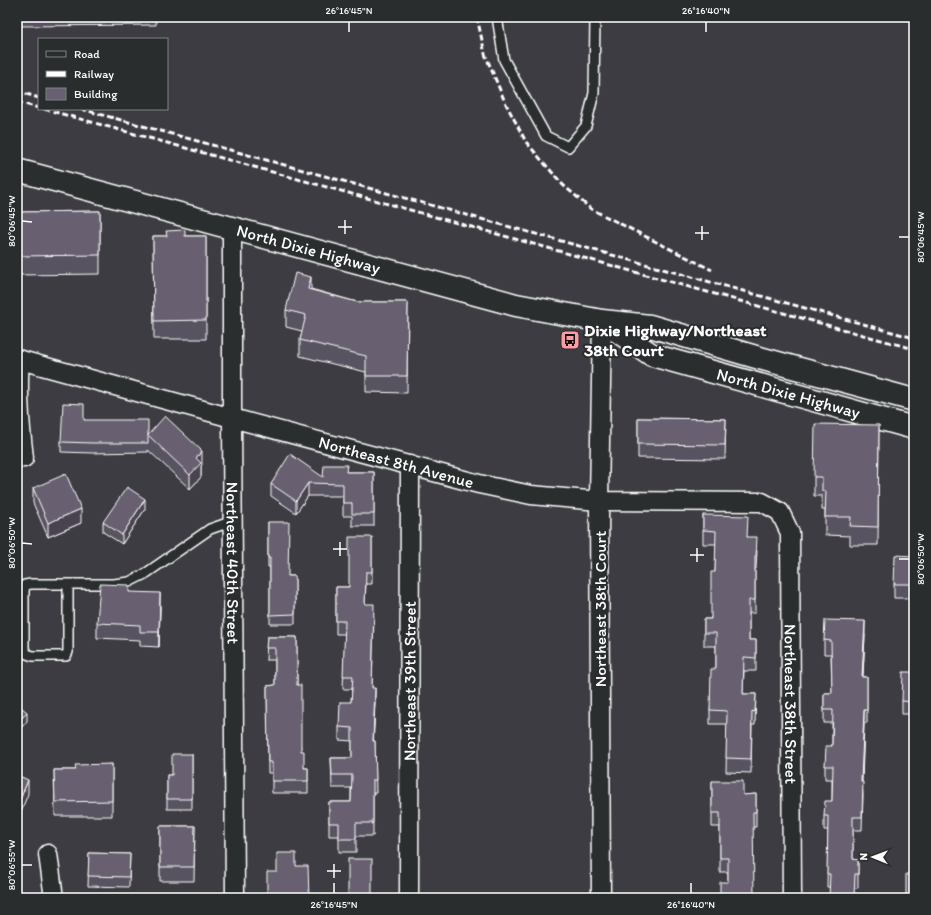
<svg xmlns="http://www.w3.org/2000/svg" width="931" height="915" viewBox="0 0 931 915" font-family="Itim,sans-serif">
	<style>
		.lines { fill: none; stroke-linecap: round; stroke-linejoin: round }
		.service-casing { stroke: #fff; stroke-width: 12 }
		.minor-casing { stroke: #fff; stroke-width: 21 }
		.secondary-casing { stroke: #fff; stroke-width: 25 }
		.service { stroke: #2a2d2e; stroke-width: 9 }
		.minor { stroke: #2a2d2e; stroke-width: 18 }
		.secondary { stroke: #2a2d2e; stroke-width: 22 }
		.rail { stroke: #fff; stroke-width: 3; stroke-dasharray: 6 3; stroke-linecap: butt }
		.wall { fill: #595361; stroke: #fff }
		.shaded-wall { fill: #48434f; stroke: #fff }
		.building { fill: #676071; stroke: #fff }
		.ticks { fill: none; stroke: #fff; stroke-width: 1.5 }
		.labels { text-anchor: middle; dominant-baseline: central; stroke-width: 4; stroke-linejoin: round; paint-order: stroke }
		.street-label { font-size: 17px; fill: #fff; stroke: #2a2d2e }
		.poi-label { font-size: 17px; font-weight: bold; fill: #fff; stroke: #2a2d2e; text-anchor: start }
		.neatline { fill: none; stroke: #fff; stroke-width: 1.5 }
		.ticks-label { font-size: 10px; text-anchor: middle; fill: #fff }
	</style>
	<rect width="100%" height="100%" fill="#3c3c42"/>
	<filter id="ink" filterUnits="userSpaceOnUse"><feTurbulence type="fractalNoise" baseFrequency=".025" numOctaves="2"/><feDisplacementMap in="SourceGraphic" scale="8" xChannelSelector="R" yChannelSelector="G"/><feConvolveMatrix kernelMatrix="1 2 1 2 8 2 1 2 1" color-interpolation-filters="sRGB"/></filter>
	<g filter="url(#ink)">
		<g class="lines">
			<g class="service-casing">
				<g id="service">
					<path d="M497,17L504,60L546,136L568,147L586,126L594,93L595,17"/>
					<path d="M68,584V652L66,656H33L27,654L24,649V591L25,585L31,584H114L129,582L145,574L210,529L233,521"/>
				</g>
			</g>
			<g class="minor-casing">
				<g id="minor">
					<path id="s1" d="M232,228V418L235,898"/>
					<path id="s2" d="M17,359L232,418L479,484L531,495L599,501L762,502L780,512L790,533L792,898"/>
					<path d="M20,360C17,392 20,425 24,458"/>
					<path d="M48,854L54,898"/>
					<path id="s3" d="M409,898L410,465"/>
					<path d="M601,898L599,501L602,321"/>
				</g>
			</g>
			<g class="secondary-casing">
				<g id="secondary">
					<path id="s4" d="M17,170L516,305L602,321L650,326L756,357L914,400"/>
					<path id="s5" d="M604,322L652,355L914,428"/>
				</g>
			</g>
			<use href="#service" class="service"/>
			<use href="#minor" class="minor"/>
			<use href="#secondary" class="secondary"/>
			<g class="rail">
				<path d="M477,17L485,54L505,102L526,142L563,185L591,209L712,270"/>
				<path d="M17,91L39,98"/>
				<path d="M17,102L39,108"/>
				<path d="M44,109L914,349"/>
				<path d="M81,109L914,338"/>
			</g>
		</g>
		<g class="wall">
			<path d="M17,17H156V25L17,26Z"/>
			<path d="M100,211V274L17,275V212Z"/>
			<path d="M153,236H206V339H154Z"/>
			<path d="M311,289L357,302H408L407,393L366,392V372L300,356V340L302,331L286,327V310Z"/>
			<path d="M638,418L726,419L725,459L638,458Z"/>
			<path d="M84,420L148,435L202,465L201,466V477L190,489L148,450V452L92,453L61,452V442Z"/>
			<path d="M879,425L878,545H850V536L825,535V510H822V496H814V477Z"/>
			<path d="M347,472H374V526H352V516H343V496H308L296,513L271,496V484L323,477Z"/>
			<path d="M33,488L81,523L48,537L33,503Z"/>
			<path d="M145,509L122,544L103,532V522Z"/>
			<path d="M703,515L748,537L757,551L756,569H755V613H749V640H756V671H744L743,694H756L755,725H752L751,773L726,772L727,724H710V710L716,669V646H704V619H711L715,572L716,544H703Z"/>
			<path d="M268,522L288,576H295V624H270V567H268Z"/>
			<path d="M372,537V584H366L365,604L374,617L372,688L375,701L373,741H375L376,793H373V836H356V852H339V836H329V802H351V788H332L331,758H352V741L339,740V727L351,702L352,689H343L345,634H336V587H349Z"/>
			<path d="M914,556V598H894V584Z"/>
			<path d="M129,592L160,607L159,647L140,646V640L97,638V623Z"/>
			<path d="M865,635L863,677H867V723H864L862,782L863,795L862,830H853V859L858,860V888L827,887L828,830H824V816L832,801V779H825V766L832,746V723H824V693H832L831,654H824V640Z"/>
			<path d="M267,637H297V685L301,751L304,768H308V793H272V773H268L267,686L275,685V660H266Z"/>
			<path d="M914,672V714H902V701Z"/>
			<path d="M192,754V809H167V775H172Z"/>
			<path d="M112,764V816H55L54,770H75Z"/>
			<path d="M712,781L743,795L756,794V827H753L728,882V872H720V827H712Z"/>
			<path d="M160,826H195L194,881H160Z"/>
			<path d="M89,853L130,854L129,887L88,886Z"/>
		</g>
		<g class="shaded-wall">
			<path d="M311,277V293L308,289Z"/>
			<path d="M202,451V465L201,466V477L190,489V475L196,458Z"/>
			<path d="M308,483V496L296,513V501Z"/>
			<path d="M145,499V509L122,544V535Z"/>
			<path d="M81,509V523L48,537V523Z"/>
			<path d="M160,593V607L159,647V632Z"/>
			<path d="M865,621V635L862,690V677Z"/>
			<path d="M375,688V701L373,754V741Z"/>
			<path d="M864,710V723L861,795V782Z"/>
			<path d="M27,712V721L17,733V724Z"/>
			<path d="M28,780V794L17,821V807Z"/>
		</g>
		<g class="building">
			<path d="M100,211V255L17,256V212Z"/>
			<path d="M185,230V236H206V320L154,321L153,236H167L166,231Z"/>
			<path d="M295,273L311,277L308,289L357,302H408L407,376H366V356L300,340L306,315L286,310Z"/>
			<path d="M63,403L84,404V420H148V443H92L61,442Z"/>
			<path d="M165,416L202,451L196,458L201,463L190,475L148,435Z"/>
			<path d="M638,418L726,419L725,445L638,444Z"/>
			<path d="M815,424L879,425L878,527L850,526L851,517H825L826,491H822V477H814Z"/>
			<path d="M290,454L323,477L324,465H347L346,472H374V514H352V503H343V484L308,483L296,501L271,484Z"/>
			<path d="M66,474L81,509L48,523L33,488Z"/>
			<path d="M127,487L145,499L122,535L103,522Z"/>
			<path d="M703,515L748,516L747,537H757L756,556H755V600H749V640H756V658L744,657L743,694H756L755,712L752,711L751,759L726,758L727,711L710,710L711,669H716V633H704V619H711V572H715L716,531L703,530Z"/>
			<path d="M268,522H289L288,576H295V614L270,615V558H268Z"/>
			<path d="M349,537H372V572H366L365,604H374L372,688H375L373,741H375L376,780H373V823H356V839H339V823H329V802H351L352,775H332L331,758H352V728L339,727L340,702H351L353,676H343L345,621H336V587H349Z"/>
			<path d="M895,555L914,556V584H894Z"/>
			<path d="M100,584L129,585V592L160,593L159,632H140V625L97,623Z"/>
			<path d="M825,620L865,621L862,677H867V710H864L861,782H863L862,817H853V859L858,860V874H855L854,898H829L830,874H827L828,816H824L825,801H832L833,766H825L826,746H832L833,710H824V693H832L831,641L824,640Z"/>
			<path d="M267,637H297V685H301V751H304V768H308V781H272V762H268L267,686L275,685V648H266Z"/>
			<path d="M903,672H914V702L902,701Z"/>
			<path d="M17,704L27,712L17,724Z"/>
			<path d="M172,754H192V799H167V775H172Z"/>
			<path d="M112,764V801L55,802L54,770H76L75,765Z"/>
			<path d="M17,775L28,780L17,807Z"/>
			<path d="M712,781H743V795L756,794V812H753L754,898H720V882H728V858H720V813H712Z"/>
			<path d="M160,826H195L194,867H160Z"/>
			<path d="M89,853L130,854L129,877L88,876Z"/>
			<path d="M277,853H296V866H308L309,898H267V872H277Z"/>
			<rect x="348" y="859" width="24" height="39"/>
			<rect x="906" y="874" width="8" height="24"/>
		</g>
	</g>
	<path class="ticks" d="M349,32V22M706,32V22M22,221L32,222M338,227H352M695,233H709M345,234V220M899,237H909M702,240V226M22,543L32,544M333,549H347M690,555H704M340,556V542M899,559H909M697,562V548M22,865H32M327,871H341M334,878V864M334,893V883M691,893V883"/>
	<defs>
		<g id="bus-square" transform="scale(1)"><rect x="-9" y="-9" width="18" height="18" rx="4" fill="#ff9aa2" stroke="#2a2d2e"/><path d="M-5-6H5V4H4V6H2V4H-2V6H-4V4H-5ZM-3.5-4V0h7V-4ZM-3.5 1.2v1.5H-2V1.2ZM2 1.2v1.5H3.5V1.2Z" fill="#111"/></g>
	</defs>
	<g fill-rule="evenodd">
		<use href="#bus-square" x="570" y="340"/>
	</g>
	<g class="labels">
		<g class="street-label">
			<text stroke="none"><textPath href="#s4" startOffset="302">North Dixie Highway</textPath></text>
			<text stroke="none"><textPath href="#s5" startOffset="200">North Dixie Highway</textPath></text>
			<text stroke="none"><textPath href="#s2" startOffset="393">Northeast 8th Avenue</textPath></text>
			<text stroke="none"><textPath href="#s1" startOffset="335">Northeast 40th Street</textPath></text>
			<text transform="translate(600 609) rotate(-90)">Northeast 38th Court</text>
			<text stroke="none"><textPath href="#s3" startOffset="217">Northeast 39th Street</textPath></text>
			<text stroke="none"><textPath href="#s2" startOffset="978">Northeast 38th Street</textPath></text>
		</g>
		<g class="poi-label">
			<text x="584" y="330">Dixie Highway/Northeast<tspan x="584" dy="20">38th Court</tspan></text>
		</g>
	</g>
	<rect width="931" height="915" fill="none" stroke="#2a2d2e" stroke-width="44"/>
	<rect x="38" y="38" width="130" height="72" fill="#2a2d2e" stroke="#7f8182"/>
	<rect x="46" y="51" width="20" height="6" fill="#2a2d2e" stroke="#7f8182"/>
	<text x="74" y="58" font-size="12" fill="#ffffff">Road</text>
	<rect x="46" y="71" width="20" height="6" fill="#ffffff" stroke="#7f8182"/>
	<text x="74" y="78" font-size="12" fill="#ffffff">Railway</text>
	<rect x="46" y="88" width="20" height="12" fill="#676071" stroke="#7f8182"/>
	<text x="74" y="98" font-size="12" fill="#ffffff">Building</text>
	<g transform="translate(873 857) rotate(271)" stroke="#2a2d2e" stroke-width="3" paint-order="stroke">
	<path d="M0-3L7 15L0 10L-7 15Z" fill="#ffffff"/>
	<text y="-6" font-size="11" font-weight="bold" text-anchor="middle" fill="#ffffff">N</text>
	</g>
	<rect x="22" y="22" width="887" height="871" class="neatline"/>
	<g class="ticks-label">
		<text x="349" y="14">26°16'45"N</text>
		<text x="706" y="14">26°16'40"N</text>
		<text transform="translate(11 221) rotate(-90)" y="4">80°06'45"W</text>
		<text transform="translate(920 237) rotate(-90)" y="4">80°06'45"W</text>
		<text transform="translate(11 543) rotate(-90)" y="4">80°06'50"W</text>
		<text transform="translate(920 559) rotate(-90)" y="4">80°06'50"W</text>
		<text transform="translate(11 865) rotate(-90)" y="4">80°06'55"W</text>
		<text x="334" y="908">26°16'45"N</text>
		<text x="691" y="908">26°16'40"N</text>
	</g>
</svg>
